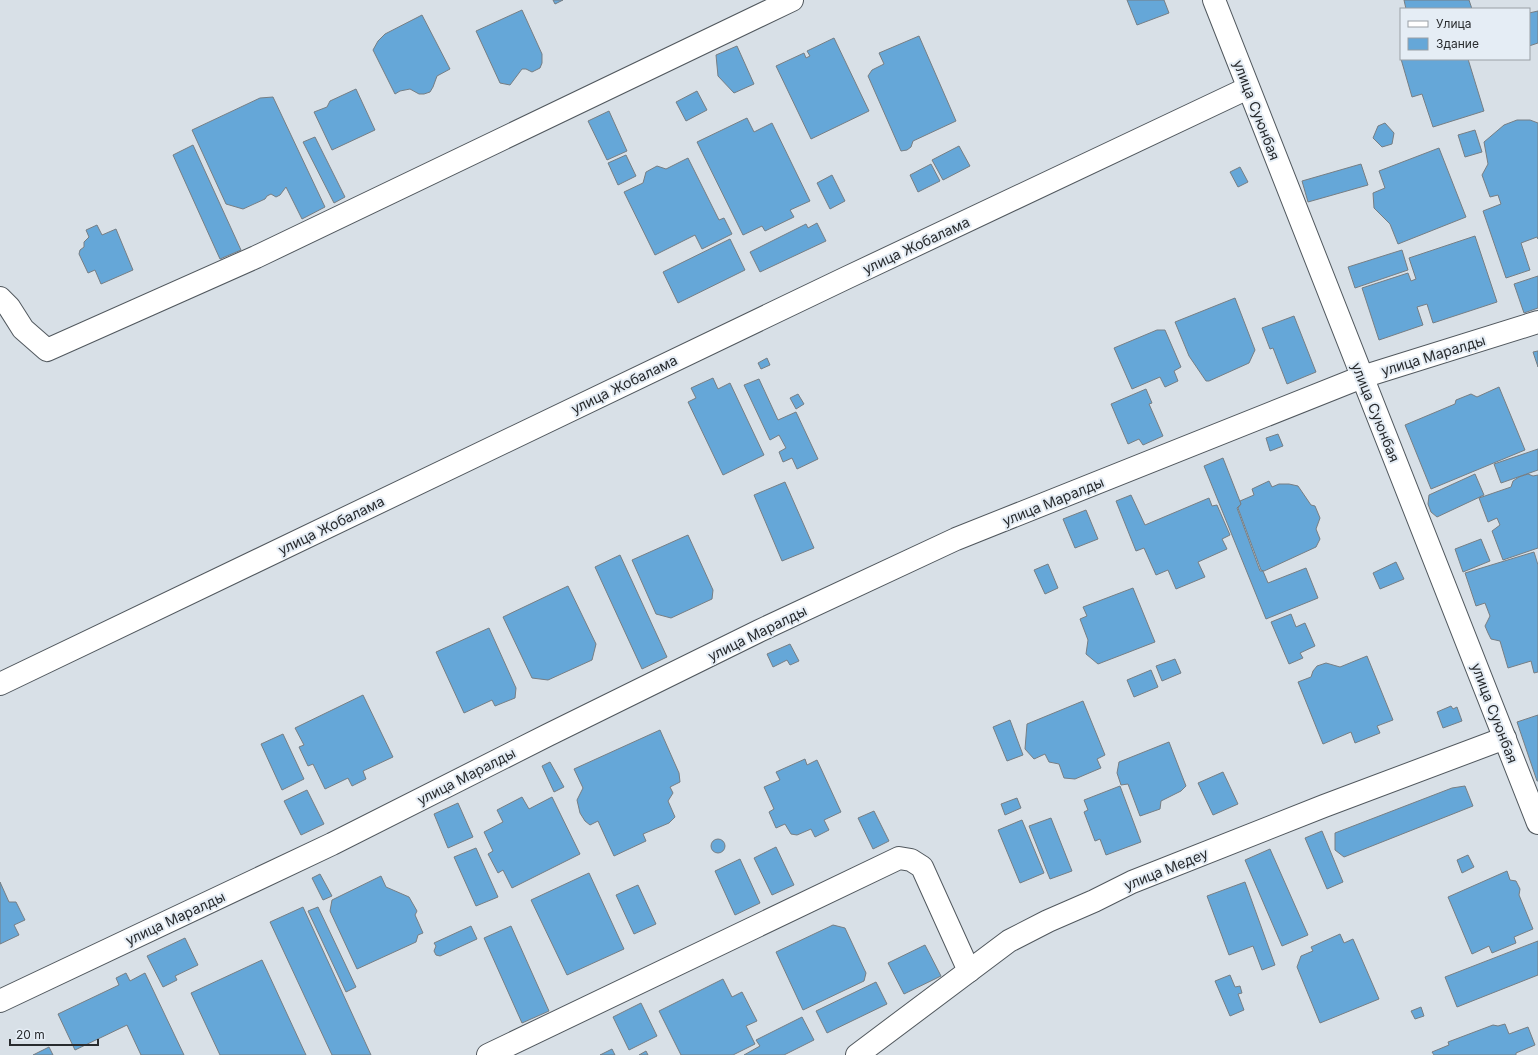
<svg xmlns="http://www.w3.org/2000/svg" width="1538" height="1055" viewBox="0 0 1538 1055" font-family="Inter,sans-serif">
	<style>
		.building { fill: #65a7d8; stroke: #767e84 }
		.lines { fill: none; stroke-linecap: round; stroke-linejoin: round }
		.street-casing { stroke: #51585e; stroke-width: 24 }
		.secondary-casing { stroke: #51585e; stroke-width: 24 }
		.street { stroke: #fff; stroke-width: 22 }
		.secondary { stroke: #fff; stroke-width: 22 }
		.labels { text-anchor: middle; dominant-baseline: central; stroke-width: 4; stroke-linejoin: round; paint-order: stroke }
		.street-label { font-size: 14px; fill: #282b2e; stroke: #e5edf5 }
	</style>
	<rect width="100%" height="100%" fill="#d8e0e7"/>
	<g class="building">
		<path d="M553,0H563L555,4Z"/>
		<path d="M1127,0H1164L1169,13L1137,25Z"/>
		<path d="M1404,0H1469L1472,9H1406Z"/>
		<path d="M522,10L542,54V63L540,68L532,72L526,69H522L510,85L500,83L476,31Z"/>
		<path d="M1538,11V43L1529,46V13Z"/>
		<path d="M422,15L450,69L437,76L433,87L430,92L424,94H419L410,89L400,91L395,94L373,50L378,41L385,34Z"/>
		<path d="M919,36L956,121L913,141L911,147L907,150L901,151L868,76L872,70L884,64L879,53Z"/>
		<path d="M834,38L869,111L811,139L776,66L804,53L806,58L810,56L807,51Z"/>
		<path d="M737,46L754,84L734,93L718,76L716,55Z"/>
		<path d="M1401,59H1468L1484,111L1433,127L1422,94L1412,97Z"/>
		<path d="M356,89L375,130L332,150L314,112L327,107L330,101Z"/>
		<path d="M697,91L707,110L686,121L676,102Z"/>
		<path d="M273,97L325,207L302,219L286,187L280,195L276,197L271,194L267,196L265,199L243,209L226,204L192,130L260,98Z"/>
		<path d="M609,111L627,151L607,160L588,121Z"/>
		<path d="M747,118L754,132L772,123L810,201L790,210L794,217L765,231L762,226L743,235L697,142Z"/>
		<path d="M1517,120H1530L1538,123V239L1537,237L1521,243L1530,270L1506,278L1483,211L1501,204L1498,195L1490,197L1482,175L1488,164L1484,142L1504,125Z"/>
		<path d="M1385,123L1394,133L1392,144L1382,147L1373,138L1378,126Z"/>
		<path d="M1475,130L1482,152L1465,157L1458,135Z"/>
		<path d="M315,137L345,197L334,203L303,142Z"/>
		<path d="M193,145L241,250L220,259L173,155Z"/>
		<path d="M959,146L970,166L943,180L932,160Z"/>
		<path d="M1439,148L1466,217L1398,244L1390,224L1374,208L1373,193L1385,188L1379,171Z"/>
		<path d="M626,155L636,176L618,185L608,163Z"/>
		<path d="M688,158L719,220L724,218L732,234L702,249L695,235L655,255L624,192L643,183L646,172L657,166L666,169Z"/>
		<path d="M931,164L940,181L918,192L910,175Z"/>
		<path d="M1361,164L1368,185L1308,202L1302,181Z"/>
		<path d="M1240,167L1248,182L1238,187L1230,172Z"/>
		<path d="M832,175L845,201L830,209L817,183Z"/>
		<path d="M817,223L826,241L760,272L750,252L806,224L808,228Z"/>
		<path d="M97,225L102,235L116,229L133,270L101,284L95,270L88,273L79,254L80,250L84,247V242L89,237L86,230Z"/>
		<path d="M1475,236L1497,302L1433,323L1427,304L1417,307L1423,325L1379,340L1362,288L1408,273L1411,281L1416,279L1409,258Z"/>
		<path d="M730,239L745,270L678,303L663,272Z"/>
		<path d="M1402,250L1408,270L1355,288L1348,267Z"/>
		<path d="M1538,276V308L1524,313L1514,284Z"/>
		<path d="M1235,298L1255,350L1249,363L1209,381H1206L1189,356L1175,322Z"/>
		<path d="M1294,316L1316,372L1287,384L1273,348L1270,349L1262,328Z"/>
		<path d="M1157,330H1165L1181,367L1174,371L1178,381L1165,387L1160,377L1132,389L1114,348Z"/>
		<path d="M1538,351V367L1533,352Z"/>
		<path d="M767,358L770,365L761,369L758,363Z"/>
		<path d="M713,378L718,389L730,383L764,455L723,475L688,402L696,398L691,388Z"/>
		<path d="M759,379L778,420L796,412L818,459L797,469L792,458L783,462L779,452L786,448L779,435L770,440L744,385Z"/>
		<path d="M1499,387L1525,450L1431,489L1405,425L1455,404L1456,400L1471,394L1477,397Z"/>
		<path d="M1146,389L1152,403L1149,404L1163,436L1143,445L1139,439L1128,444L1111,404Z"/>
		<path d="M798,394L804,404L796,409L790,398Z"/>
		<path d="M1278,434L1283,446L1270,451L1266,438Z"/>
		<path d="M1538,449V470L1501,483L1494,464Z"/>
		<path d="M1223,458L1241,504L1237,508L1260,571H1263L1268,583L1306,568L1318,598L1266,619L1204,466Z"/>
		<path d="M1475,474L1484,495L1437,517L1431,512L1428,504L1429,495Z"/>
		<path d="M1528,474L1533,476L1538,475V548L1503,560L1492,531L1500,525L1497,518L1488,522L1479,498L1511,487L1513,481L1519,477Z"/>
		<path d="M1269,481L1272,487L1279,484H1289L1298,486L1311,505L1315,506L1320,518L1316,529L1320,539L1316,547L1264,571L1261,570L1238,508L1241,504L1240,501L1254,495L1252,489Z"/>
		<path d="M785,482L814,548L782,561L754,495Z"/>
		<path d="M1131,495L1145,525L1209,498L1212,506L1217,505L1230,535L1222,539L1227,549L1198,562L1205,577L1176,589L1168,570L1156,575L1144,548L1136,551L1116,501Z"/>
		<path d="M1086,510L1098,539L1075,548L1063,519Z"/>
		<path d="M688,535L713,590L712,599L671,618L656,614L632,560Z"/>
		<path d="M1481,539L1490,561L1463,572L1455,549Z"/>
		<path d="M1534,552L1538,565V672L1534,673L1531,661L1508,668L1500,641L1491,639L1488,633L1485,626L1490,616L1485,603L1476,606L1465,573Z"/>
		<path d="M620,555L667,657L642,669L595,567Z"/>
		<path d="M1396,562L1404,579L1380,589L1373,573Z"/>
		<path d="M1048,564L1058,588L1045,594L1034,570Z"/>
		<path d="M568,586L596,644L592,660L548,680L532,678L503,617Z"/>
		<path d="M1133,588L1155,642L1098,664L1086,654L1088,640L1080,619L1087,616L1083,607Z"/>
		<path d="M1291,614L1296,627L1305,623L1315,646L1300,653L1303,658L1289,664L1271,622Z"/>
		<path d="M489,628L516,688L515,698L495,706L492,700L464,713L436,652Z"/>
		<path d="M790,644L799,661L790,665L787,660L773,667L767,654Z"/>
		<path d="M1367,656L1393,720L1377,726L1380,733L1355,743L1351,732L1323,744L1298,682L1311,677L1313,671L1317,666L1326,663L1340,667Z"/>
		<path d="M1175,659L1181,673L1162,681L1156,666Z"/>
		<path d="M1151,670L1158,687L1134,697L1127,680Z"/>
		<path d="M363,695L393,757L363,771L366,779L352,786L348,778L325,789L313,764L308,766L299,747L304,745L295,728Z"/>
		<path d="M1083,701L1105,755L1097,759L1101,768L1075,779L1064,778L1059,764L1049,762L1045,754L1034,759L1025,749L1027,724Z"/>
		<path d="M1451,706L1453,709L1457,707L1462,721L1443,728L1437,712Z"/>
		<path d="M1538,715V781H1537L1517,722Z"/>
		<path d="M1010,720L1023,755L1007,761L993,727Z"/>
		<path d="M660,730L679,773L680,782L670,787L673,793L668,801L675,817L669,823L643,834L646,841L614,856L598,821L590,825L585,821L580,813L577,800L583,788L574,769Z"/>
		<path d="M283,734L304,779L282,790L261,744Z"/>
		<path d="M1169,742L1186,786L1181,791L1161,801L1160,809L1140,816L1128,784L1121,785L1117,773L1119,762Z"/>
		<path d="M805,759L807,765L817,760L841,812L824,820L829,830L815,837L811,829L797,835L791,834L785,824L776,828L769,812L774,809L764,787L780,780L776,772Z"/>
		<path d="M550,762L564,787L554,792L542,766Z"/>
		<path d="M1223,772L1238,804L1213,815L1198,783Z"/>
		<path d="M1120,786L1141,842L1106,855L1100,839L1095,841L1084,812L1088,810L1084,800Z"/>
		<path d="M1465,786L1473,806L1344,857L1335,850V833L1452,788Z"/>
		<path d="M307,790L324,824L301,835L284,801Z"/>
		<path d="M522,797L529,809L552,797L580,854L512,888L503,870L498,873L488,854L493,851L484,832L503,822L497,810Z"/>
		<path d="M1017,798L1021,808L1005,815L1001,804Z"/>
		<path d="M458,803L473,837L448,848L434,814Z"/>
		<path d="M874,811L889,841L873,849L858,818Z"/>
		<path d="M1051,818L1072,871L1050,879L1029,826Z"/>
		<path d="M1022,820L1044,873L1020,883L998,830Z"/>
		<path d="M1322,831L1343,882L1327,889L1305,838Z"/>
		<circle cx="718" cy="846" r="7"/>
		<path d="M776,847L794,885L772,895L754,858Z"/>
		<path d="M476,848L498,897L476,906L454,857Z"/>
		<path d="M1270,849L1308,935L1282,946L1245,860Z"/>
		<path d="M1468,855L1474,867L1462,873L1457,860Z"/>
		<path d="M740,859L760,903L735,915L715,871Z"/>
		<path d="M1507,871L1510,880L1516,881L1520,889L1519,895L1533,929L1514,937L1516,943L1492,953L1489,946L1472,954L1448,897Z"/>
		<path d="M589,873L624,949L567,975L531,900Z"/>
		<path d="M320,874L332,896L323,900L312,878Z"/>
		<path d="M381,876L386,887L409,897L417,911L415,915L423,933L418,935L416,942L357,969L330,911L332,900Z"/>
		<path d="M0,882L9,902H16L25,920L14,925L19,935L0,944Z"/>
		<path d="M1245,882L1275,965L1262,970L1253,946L1229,955L1207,896Z"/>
		<path d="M638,885L656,924L634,934L616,895Z"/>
		<path d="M303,907L371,1055H332L270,922Z"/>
		<path d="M318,907L356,987L346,992L308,911Z"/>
		<path d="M833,925L845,928L866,973L864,981L803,1010L776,952Z"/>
		<path d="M471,926L477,939L440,956L436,955L434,951L436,946L434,943Z"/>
		<path d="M511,926L549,1011L522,1023L484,938Z"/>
		<path d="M1340,934L1344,943L1353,939L1379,999L1320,1023L1297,967L1301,956L1313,951L1311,947Z"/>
		<path d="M185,938L198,965L175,976L177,980L163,987L147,956Z"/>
		<path d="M1538,941V975L1457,1007L1445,977Z"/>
		<path d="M925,945L941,976L904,994L888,963Z"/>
		<path d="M262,960L306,1055H220L191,993Z"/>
		<path d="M126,973L130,981L145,973L184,1055H141L127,1025L75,1050L58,1014L119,985L116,978Z"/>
		<path d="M1230,975L1235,987L1240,986L1242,993L1238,994L1244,1010L1230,1016L1215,981Z"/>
		<path d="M723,979L732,997L742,992L757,1021L746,1026L755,1044L733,1055H681L659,1011Z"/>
		<path d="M876,982L887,1004L827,1033L816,1011Z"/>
		<path d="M641,1003L657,1036L629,1050L613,1017Z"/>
		<path d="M1421,1007L1424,1016L1415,1019L1411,1011Z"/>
		<path d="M802,1017L814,1040L784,1055H744L760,1046L756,1040Z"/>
		<path d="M1505,1024L1509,1034L1528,1027L1535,1045L1516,1053V1055H1434L1432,1052L1449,1045L1448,1042L1493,1025L1498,1026Z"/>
		<path d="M49,1047L53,1055H33Z"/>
		<path d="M612,1049L615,1055H600Z"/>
		<path d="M646,1051L648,1055H639Z"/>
	</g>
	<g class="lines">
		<g class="street-casing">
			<g id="street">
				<path d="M0,298L9,307L23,329L47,350L256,257L792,0"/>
				<path d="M0,684L846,278L1248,88"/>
				<path d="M0,1001L332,844L548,735L759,631L956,539L1362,377L1538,322"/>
				<path d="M488,1055L899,858L911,860L922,867L969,971"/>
				<path d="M857,1055L1009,941L1048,921L1094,901L1132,882L1324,806L1505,738"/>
			</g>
		</g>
		<g class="secondary-casing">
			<path id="secondary" d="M1214,0L1538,823"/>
		</g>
		<use href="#street" class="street"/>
		<use href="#secondary" class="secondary"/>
	</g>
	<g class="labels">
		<g class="street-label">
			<text transform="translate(1257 110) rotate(69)">улица Суюнбая</text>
			<text transform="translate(916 245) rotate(-25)">улица Жобалама</text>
			<text transform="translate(1433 355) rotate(-17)">улица Маралды</text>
			<text transform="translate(624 384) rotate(-26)">улица Жобалама</text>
			<text transform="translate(1376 412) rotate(68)">улица Суюнбая</text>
			<text transform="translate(1053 501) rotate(-22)">улица Маралды</text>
			<text transform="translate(331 525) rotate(-26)">улица Жобалама</text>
			<text transform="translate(757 633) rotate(-26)">улица Маралды</text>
			<text transform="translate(1495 713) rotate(69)">улица Суюнбая</text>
			<text transform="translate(466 776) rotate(-27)">улица Маралды</text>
			<text transform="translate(1166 869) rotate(-22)">улица Медеу</text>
			<text transform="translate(175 918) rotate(-25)">улица Маралды</text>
		</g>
	</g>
	<rect x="1400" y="8" width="130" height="52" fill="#e5edf5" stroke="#999fa5"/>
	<rect x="1408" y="21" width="20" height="6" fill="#ffffff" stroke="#999fa5"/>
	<text x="1436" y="28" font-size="12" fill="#282b2e">Улица</text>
	<rect x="1408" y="38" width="20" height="12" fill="#65a7d8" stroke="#999fa5"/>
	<text x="1436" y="48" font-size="12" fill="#282b2e">Здание</text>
	<path d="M10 1039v6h88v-6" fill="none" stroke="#282b2e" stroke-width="2"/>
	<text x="16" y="1039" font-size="12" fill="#282b2e" stroke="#e5edf5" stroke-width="3" paint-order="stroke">20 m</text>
</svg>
